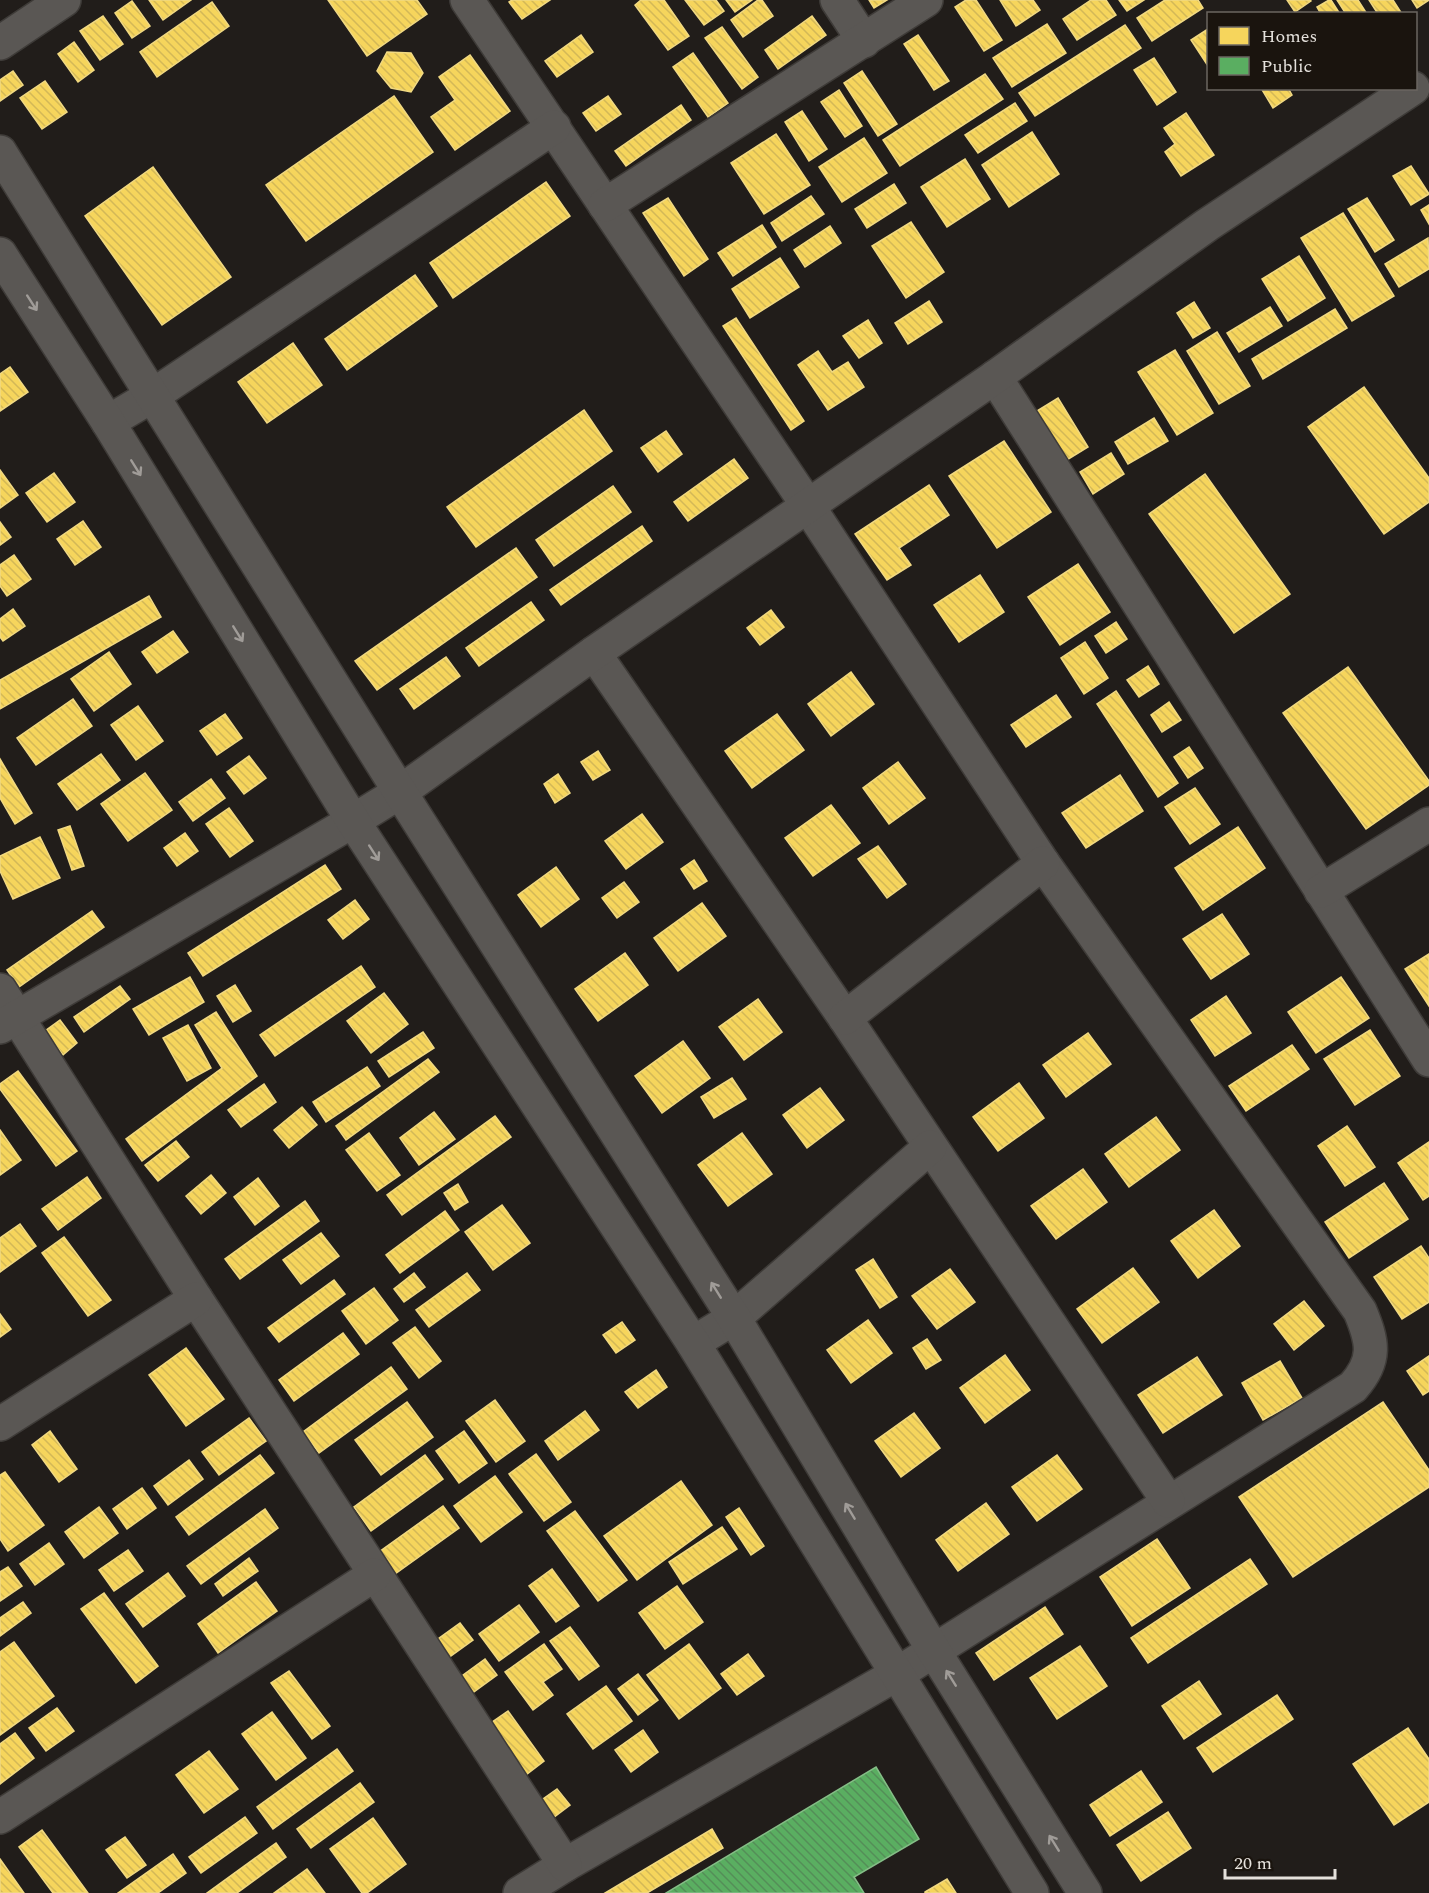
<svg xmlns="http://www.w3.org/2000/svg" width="1429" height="1893" viewBox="0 0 1429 1893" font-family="Spectral,serif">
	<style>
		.homes { fill: url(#homes-back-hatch); stroke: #f1d982; stroke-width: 1.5 }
		.public { fill: url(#public-back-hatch); stroke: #84bd86; stroke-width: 1.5 }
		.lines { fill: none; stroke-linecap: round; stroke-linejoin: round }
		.minor-casing { stroke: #3e3b38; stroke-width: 36 }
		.tertiary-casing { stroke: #3e3b38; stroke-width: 36 }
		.minor { stroke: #5a5754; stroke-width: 33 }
		.tertiary { stroke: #5a5754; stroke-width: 33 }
		.oneway { stroke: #a09c98 }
	</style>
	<defs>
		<pattern id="homes-back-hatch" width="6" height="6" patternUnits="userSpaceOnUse" patternTransform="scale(1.5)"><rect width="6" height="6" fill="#f6d55c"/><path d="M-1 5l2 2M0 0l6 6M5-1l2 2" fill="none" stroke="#d3b857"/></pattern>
		<pattern id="public-back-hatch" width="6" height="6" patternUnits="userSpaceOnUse" patternTransform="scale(1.5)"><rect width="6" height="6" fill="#5aae61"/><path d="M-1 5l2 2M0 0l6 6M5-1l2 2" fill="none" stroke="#548e58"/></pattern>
	</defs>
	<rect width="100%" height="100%" fill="#211d1a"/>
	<g class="homes">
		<path d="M149,0H191L163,20Z"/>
		<path d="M328,0H417L427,14L367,56Z"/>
		<path d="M512,0H550L522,19L509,2Z"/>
		<path d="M641,0H664L689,36L668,50L635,5Z"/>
		<path d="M685,0H716L724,11L704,25Z"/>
		<path d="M726,0H752L735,12Z"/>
		<path d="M758,0H762L773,16L743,37L731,20Z"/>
		<path d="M869,0H887L874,8Z"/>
		<path d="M966,0H976L1002,40L984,51L955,7Z"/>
		<path d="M1000,0H1033L1040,10L1016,26Z"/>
		<path d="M1091,0H1106L1116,15L1077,40L1063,19Z"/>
		<path d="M1119,0H1144L1127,11Z"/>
		<path d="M1165,0H1198L1203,8L1152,41L1137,18Z"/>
		<path d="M1287,0H1310L1311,1L1295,12Z"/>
		<path d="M1329,0H1331L1340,14H1321L1317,7Z"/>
		<path d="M1337,0H1358L1367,14H1346Z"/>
		<path d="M1369,0H1393L1402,14H1378Z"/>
		<path d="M1412,0H1429L1417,8Z"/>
		<path d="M132,1L150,26L132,38L115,13Z"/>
		<path d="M212,2L229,26L157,77L140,52Z"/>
		<path d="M103,16L123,44L100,60L80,31Z"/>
		<path d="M812,16L826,35L778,69L765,50Z"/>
		<path d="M1047,24L1066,53L1012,87L993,58Z"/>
		<path d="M1125,25L1141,48L1035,116L1019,93Z"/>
		<path d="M722,27L758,77L742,89L705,38Z"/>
		<path d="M1208,29V66L1191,40Z"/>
		<path d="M581,35L593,52L557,77L545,61Z"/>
		<path d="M918,35L949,81L934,90L904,44Z"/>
		<path d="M74,42L94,70L78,82L58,54Z"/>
		<path d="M387,52L411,53L423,73L411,92L391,88L377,71Z"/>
		<path d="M693,53L728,103L708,117L673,67Z"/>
		<path d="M470,55L510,111L455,150L431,117L455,100L439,77Z"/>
		<path d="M1154,58L1176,92L1157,105L1134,70Z"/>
		<path d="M13,71L23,85L0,101V80Z"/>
		<path d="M862,71L897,124L878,136L844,83Z"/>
		<path d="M985,74L1003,99L900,166L883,140Z"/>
		<path d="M45,81L67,112L42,129L20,98Z"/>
		<path d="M1261,88H1288L1292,95L1273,108Z"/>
		<path d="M839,90L862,126L845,137L821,102Z"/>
		<path d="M394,96L433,152L306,241L266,185Z"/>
		<path d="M608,96L621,114L596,131L583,113Z"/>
		<path d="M1015,103L1027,121L978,153L965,135Z"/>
		<path d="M681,105L691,120L626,166L615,151Z"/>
		<path d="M802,111L827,149L809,161L785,122Z"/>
		<path d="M1186,113L1214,155L1181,176L1165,152L1175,144L1164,128Z"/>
		<path d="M1032,132L1059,174L1009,207L982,165Z"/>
		<path d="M776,134L810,185L764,214L731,163Z"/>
		<path d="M864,138L887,173L842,202L819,167Z"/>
		<path d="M965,159L990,199L947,227L921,187Z"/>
		<path d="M1411,166L1429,194L1411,205L1393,176Z"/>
		<path d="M153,167L231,277L162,325L85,216Z"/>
		<path d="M546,182L570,216L453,298L430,263Z"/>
		<path d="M894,184L906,203L867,228L855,209Z"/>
		<path d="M811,196L824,214L782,241L771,223Z"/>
		<path d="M668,198L708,259L684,276L643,213Z"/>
		<path d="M1367,198L1394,240L1375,252L1348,209Z"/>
		<path d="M1429,205V224L1421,210Z"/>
		<path d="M1343,213L1394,296L1352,321L1301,238Z"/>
		<path d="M911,222L944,272L906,298L872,246Z"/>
		<path d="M762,225L776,247L733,276L718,253Z"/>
		<path d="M830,226L841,243L805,267L794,250Z"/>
		<path d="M1428,238L1429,269L1399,287L1385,264Z"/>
		<path d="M1299,256L1325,298L1288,321L1262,279Z"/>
		<path d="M780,258L799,287L750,318L732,289Z"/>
		<path d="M415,275L437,306L347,370L325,339Z"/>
		<path d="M929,301L942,322L908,344L895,323Z"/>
		<path d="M1194,302L1210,328L1193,338L1177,313Z"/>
		<path d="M1270,307L1282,326L1239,352L1227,333Z"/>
		<path d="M1335,309L1347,328L1263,379L1252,359Z"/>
		<path d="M736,318L804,421L791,430L723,326Z"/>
		<path d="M868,320L882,343L859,358L843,336Z"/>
		<path d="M1217,332L1250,386L1219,404L1187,351Z"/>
		<path d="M293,343L322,385L267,423L238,382Z"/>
		<path d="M1175,350L1213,413L1177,435L1138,372Z"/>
		<path d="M818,351L832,372L848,362L864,387L828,410L798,365Z"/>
		<path d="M10,367L28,392L0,411V374Z"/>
		<path d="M1364,387L1429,478V502L1384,534L1308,427Z"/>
		<path d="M1058,398L1088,447L1062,463L1032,414Z"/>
		<path d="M584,410L612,451L476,547L447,507Z"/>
		<path d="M1154,418L1168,441L1128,464L1115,442Z"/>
		<path d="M666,431L682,454L658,472L641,448Z"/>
		<path d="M1004,441L1051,512L997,548L949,476Z"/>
		<path d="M1111,453L1124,474L1093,494L1080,472Z"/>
		<path d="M734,459L748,478L688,521L674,502Z"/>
		<path d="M0,470L18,495L0,508Z"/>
		<path d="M54,473L75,502L47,522L26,493Z"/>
		<path d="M1205,474L1290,594L1234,633L1149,514Z"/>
		<path d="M929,485L949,515L899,548L911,565L887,580L855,534Z"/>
		<path d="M613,486L631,512L554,566L536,540Z"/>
		<path d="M83,521L101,547L75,565L57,539Z"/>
		<path d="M0,522L11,537L0,545Z"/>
		<path d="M642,526L652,541L561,605L550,590Z"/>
		<path d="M516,548L537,577L377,690L355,661Z"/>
		<path d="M14,555L31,579L7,596L0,586V565Z"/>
		<path d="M1078,564L1110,612L1060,645L1028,597Z"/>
		<path d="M980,575L1004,612L959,642L934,605Z"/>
		<path d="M149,596L161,617L0,709V680Z"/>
		<path d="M531,602L544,620L479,666L466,648Z"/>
		<path d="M13,609L25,626L3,641L0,637V619Z"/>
		<path d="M771,610L784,627L760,645L747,628Z"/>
		<path d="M1116,622L1127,639L1106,653L1095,636Z"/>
		<path d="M173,631L188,652L157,673L142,652Z"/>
		<path d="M1085,642L1108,678L1084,694L1061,658Z"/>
		<path d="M109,652L131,684L94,711L71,679Z"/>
		<path d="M446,657L460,676L414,709L400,689Z"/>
		<path d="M1148,666L1159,684L1139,697L1127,680Z"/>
		<path d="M1348,667L1429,781V785L1366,829L1283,713Z"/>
		<path d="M851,672L874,704L831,736L808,704Z"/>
		<path d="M1116,691L1178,783L1158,797L1097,704Z"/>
		<path d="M1056,695L1071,717L1026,747L1011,725Z"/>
		<path d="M73,699L92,726L36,765L17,738Z"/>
		<path d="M1169,702L1181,720L1162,732L1151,715Z"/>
		<path d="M138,706L163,741L136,760L111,725Z"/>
		<path d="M225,714L242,738L217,755L200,731Z"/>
		<path d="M777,714L804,750L752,788L725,751Z"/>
		<path d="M1189,747L1203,768L1188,778L1174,757Z"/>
		<path d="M598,751L610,770L593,780L581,762Z"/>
		<path d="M101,754L120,780L77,810L58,784Z"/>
		<path d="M249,756L266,778L244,794L227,772Z"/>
		<path d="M0,759L32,813L15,824L0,798Z"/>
		<path d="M898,762L925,798L889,824L863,788Z"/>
		<path d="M145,773L172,810L128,841L101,804Z"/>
		<path d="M558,774L570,793L555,803L544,784Z"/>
		<path d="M1120,775L1143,811L1086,848L1062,813Z"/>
		<path d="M211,779L225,798L193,821L179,802Z"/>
		<path d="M1195,788L1220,824L1190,844L1165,807Z"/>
		<path d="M831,805L860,843L813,876L785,838Z"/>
		<path d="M229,808L253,841L230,857L206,824Z"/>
		<path d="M642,814L663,842L626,869L605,841Z"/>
		<path d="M70,826L84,866L72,870L58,830Z"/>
		<path d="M1238,827L1265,868L1203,910L1175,868Z"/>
		<path d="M185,833L198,851L177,866L164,848Z"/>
		<path d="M40,837L60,878L13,899L0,871V856Z"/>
		<path d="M878,846L906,884L887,898L858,859Z"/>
		<path d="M694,860L707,881L694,889L681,869Z"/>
		<path d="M325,865L341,889L203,976L188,953Z"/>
		<path d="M556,867L579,899L541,927L518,895Z"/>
		<path d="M624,882L639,902L617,918L602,898Z"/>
		<path d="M355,900L369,919L343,939L328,920Z"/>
		<path d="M702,903L726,936L678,971L654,938Z"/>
		<path d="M92,911L104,927L19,987L7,970Z"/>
		<path d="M1222,914L1249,954L1211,979L1183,939Z"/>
		<path d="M625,953L648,985L598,1021L575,989Z"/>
		<path d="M1429,954V1006L1405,969Z"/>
		<path d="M361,966L375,987L275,1056L260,1035Z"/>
		<path d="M190,977L204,1002L149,1035L133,1009Z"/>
		<path d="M1341,977L1369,1018L1316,1053L1288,1012Z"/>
		<path d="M235,985L251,1011L233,1022L217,996Z"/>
		<path d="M120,986L130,999L84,1032L74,1017Z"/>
		<path d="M384,993L408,1024L371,1053L347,1021Z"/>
		<path d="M1226,996L1251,1033L1215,1056L1191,1020Z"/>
		<path d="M758,999L782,1032L744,1060L719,1027Z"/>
		<path d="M216,1012L257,1076L142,1161L126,1139L222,1068L195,1025Z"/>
		<path d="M60,1020L77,1043L63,1055L45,1031Z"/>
		<path d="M188,1025L211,1068L187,1081L163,1038Z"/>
		<path d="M1370,1030L1400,1076L1355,1105L1324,1059Z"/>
		<path d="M423,1032L434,1048L389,1077L378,1061Z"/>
		<path d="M1088,1033L1111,1064L1066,1097L1043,1065Z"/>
		<path d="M683,1041L710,1078L662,1113L635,1076Z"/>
		<path d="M1292,1045L1309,1069L1246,1111L1229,1086Z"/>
		<path d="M428,1059L439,1072L346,1140L336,1126Z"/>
		<path d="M367,1067L380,1086L326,1122L313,1102Z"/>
		<path d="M18,1071L77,1151L56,1166L0,1089V1084Z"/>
		<path d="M732,1078L746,1099L714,1118L701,1097Z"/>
		<path d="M1019,1083L1044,1118L998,1151L973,1117Z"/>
		<path d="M264,1084L276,1102L241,1127L228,1110Z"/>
		<path d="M820,1088L844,1120L807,1148L783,1115Z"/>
		<path d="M302,1107L317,1125L289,1148L274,1130Z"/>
		<path d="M434,1112L455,1139L419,1165L400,1138Z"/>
		<path d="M495,1116L511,1137L402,1215L387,1195Z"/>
		<path d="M1156,1117L1180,1150L1129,1187L1105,1154Z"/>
		<path d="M1347,1126L1375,1167L1345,1186L1318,1146Z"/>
		<path d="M0,1130L21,1160L0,1175Z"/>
		<path d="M369,1133L400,1175L377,1191L346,1150Z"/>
		<path d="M742,1133L772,1174L728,1206L698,1165Z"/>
		<path d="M176,1141L189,1157L158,1181L145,1165Z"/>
		<path d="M1429,1142V1196L1423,1200L1398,1163Z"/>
		<path d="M1083,1169L1107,1202L1056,1239L1031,1206Z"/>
		<path d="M211,1175L226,1193L201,1214L186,1196Z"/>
		<path d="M87,1177L101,1198L58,1230L42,1209Z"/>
		<path d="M258,1178L279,1206L255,1225L234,1197Z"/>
		<path d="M1384,1183L1408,1219L1349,1258L1325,1222Z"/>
		<path d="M458,1184L468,1202L455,1210L444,1193Z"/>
		<path d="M305,1201L319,1221L240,1279L225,1259Z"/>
		<path d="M502,1205L530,1243L493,1270L465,1232Z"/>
		<path d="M1214,1210L1240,1246L1198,1278L1171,1241Z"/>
		<path d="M445,1211L459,1230L400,1273L386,1255Z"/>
		<path d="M20,1224L36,1246L0,1272V1238Z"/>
		<path d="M321,1233L339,1256L301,1284L283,1260Z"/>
		<path d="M64,1237L111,1300L88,1316L42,1253Z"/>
		<path d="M1421,1246L1429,1258V1302L1402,1319L1374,1277Z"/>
		<path d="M873,1259L897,1297L880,1308L856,1270Z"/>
		<path d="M1133,1268L1159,1302L1102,1343L1077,1309Z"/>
		<path d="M950,1269L975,1302L937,1329L912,1296Z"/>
		<path d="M414,1273L425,1287L404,1302L394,1289Z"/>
		<path d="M467,1273L480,1290L429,1327L416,1310Z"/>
		<path d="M334,1280L345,1294L279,1342L268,1328Z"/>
		<path d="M374,1288L398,1320L366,1344L342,1311Z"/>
		<path d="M1304,1301L1324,1326L1294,1350L1274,1324Z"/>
		<path d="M0,1314L11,1329L0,1337Z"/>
		<path d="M868,1320L892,1353L851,1383L827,1350Z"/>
		<path d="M622,1322L635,1340L616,1353L603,1335Z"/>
		<path d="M415,1327L441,1361L419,1378L393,1343Z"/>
		<path d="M343,1333L359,1354L294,1401L279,1380Z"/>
		<path d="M927,1339L941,1360L926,1369L913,1348Z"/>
		<path d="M186,1348L224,1399L186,1426L149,1375Z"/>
		<path d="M1005,1355L1030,1390L985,1423L960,1388Z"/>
		<path d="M1429,1356V1391L1423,1395L1407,1371Z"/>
		<path d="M1197,1357L1222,1395L1163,1433L1138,1395Z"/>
		<path d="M1280,1361L1302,1398L1263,1420L1242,1383Z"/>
		<path d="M391,1367L407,1389L319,1453L303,1432Z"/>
		<path d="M656,1370L667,1387L638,1408L625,1392Z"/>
		<path d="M495,1400L525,1441L496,1462L466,1421Z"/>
		<path d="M407,1402L433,1437L381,1475L355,1440Z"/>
		<path d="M1383,1402L1429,1470V1487L1293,1577L1239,1497Z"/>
		<path d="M585,1411L599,1430L558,1460L545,1441Z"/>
		<path d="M914,1413L940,1448L901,1477L875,1441Z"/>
		<path d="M249,1418L266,1441L219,1475L202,1452Z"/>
		<path d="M50,1431L77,1469L59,1482L32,1445Z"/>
		<path d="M464,1431L487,1463L459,1483L436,1451Z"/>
		<path d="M536,1454L571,1502L544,1521L509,1474Z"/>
		<path d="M260,1455L274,1473L189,1535L176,1517Z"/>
		<path d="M425,1455L443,1479L371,1531L354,1507Z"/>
		<path d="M1057,1455L1082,1489L1037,1521L1012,1487Z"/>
		<path d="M189,1460L203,1479L168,1505L154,1486Z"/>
		<path d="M5,1472L44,1525L8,1551L0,1539V1475Z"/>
		<path d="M495,1476L522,1512L481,1542L454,1506Z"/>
		<path d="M681,1481L712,1525L637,1580L604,1536Z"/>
		<path d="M142,1488L156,1508L127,1529L113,1509Z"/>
		<path d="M986,1503L1009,1534L958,1571L936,1540Z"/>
		<path d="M443,1506L459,1528L395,1574L379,1552Z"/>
		<path d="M99,1507L118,1533L84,1558L65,1532Z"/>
		<path d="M739,1508L764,1546L751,1555L726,1517Z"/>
		<path d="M265,1509L278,1528L201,1584L187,1566Z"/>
		<path d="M575,1511L627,1580L598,1601L547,1531Z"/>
		<path d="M722,1527L737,1549L683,1584L669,1562Z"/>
		<path d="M1157,1539L1190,1588L1132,1626L1100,1577Z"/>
		<path d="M49,1543L64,1564L35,1585L20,1564Z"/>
		<path d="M128,1550L143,1571L114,1591L99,1570Z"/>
		<path d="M249,1558L258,1571L223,1596L215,1584Z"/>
		<path d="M1250,1559L1267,1584L1148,1663L1131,1638Z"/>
		<path d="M8,1567L22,1586L0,1601V1572Z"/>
		<path d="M552,1569L579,1606L556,1622L529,1586Z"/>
		<path d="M168,1573L185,1596L143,1627L126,1604Z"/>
		<path d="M256,1582L277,1611L218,1653L198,1624Z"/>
		<path d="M677,1586L703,1622L665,1649L639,1613Z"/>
		<path d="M104,1593L158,1666L136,1683L81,1609Z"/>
		<path d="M23,1602L31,1613L0,1636V1618Z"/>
		<path d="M519,1605L539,1632L499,1661L479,1634Z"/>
		<path d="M1045,1607L1063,1634L994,1680L976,1653Z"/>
		<path d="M460,1623L473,1640L444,1661L431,1644Z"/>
		<path d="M570,1627L599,1666L579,1680L550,1641Z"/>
		<path d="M14,1642L54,1696L0,1735V1652Z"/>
		<path d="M544,1644L562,1669L543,1682L553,1695L533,1710L505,1672Z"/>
		<path d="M689,1644L721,1688L679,1719L647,1675Z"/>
		<path d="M1080,1646L1107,1686L1057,1719L1030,1678Z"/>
		<path d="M748,1654L764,1676L737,1695L721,1674Z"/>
		<path d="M485,1659L497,1675L467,1697L455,1681Z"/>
		<path d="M289,1671L330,1726L312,1739L271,1683Z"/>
		<path d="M638,1674L658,1700L638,1715L618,1689Z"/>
		<path d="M1199,1681L1221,1714L1184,1739L1162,1706Z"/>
		<path d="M606,1686L632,1721L593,1749L567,1714Z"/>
		<path d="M1277,1695L1293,1719L1213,1772L1197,1748Z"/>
		<path d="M57,1708L74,1731L46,1751L29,1728Z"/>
		<path d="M508,1711L544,1761L522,1778L485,1727Z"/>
		<path d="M272,1712L306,1758L276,1780L242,1734Z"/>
		<path d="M1408,1728L1429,1759V1802L1394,1825L1353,1764Z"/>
		<path d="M643,1730L658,1752L631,1772L615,1750Z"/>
		<path d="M15,1733L34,1758L0,1784V1744Z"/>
		<path d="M337,1749L353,1771L273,1829L257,1807Z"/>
		<path d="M209,1751L238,1789L204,1813L176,1775Z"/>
		<path d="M1141,1771L1162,1802L1110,1836L1090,1805Z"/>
		<path d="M360,1783L374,1802L311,1848L297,1829Z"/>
		<path d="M557,1789L570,1805L549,1821L536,1804Z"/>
		<path d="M1168,1812L1191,1848L1141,1881L1117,1845Z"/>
		<path d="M245,1817L257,1833L201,1873L189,1857Z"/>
		<path d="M373,1818L406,1864L367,1893H362L330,1849Z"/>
		<path d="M712,1829L723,1848L647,1893H605Z"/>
		<path d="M42,1830L88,1893H53L19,1847Z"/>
		<path d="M125,1837L146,1865L127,1878L106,1850Z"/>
		<path d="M276,1843L286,1857L237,1893H207Z"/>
		<path d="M173,1854L186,1873L158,1893H118Z"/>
		<path d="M0,1859L24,1893H0Z"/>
		<path d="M307,1869L325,1893H274Z"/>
		<path d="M947,1879L956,1893H925V1892Z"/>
	</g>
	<path class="public" d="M876,1767L919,1839L854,1877L864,1893H666Z"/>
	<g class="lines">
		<g class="minor-casing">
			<g id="minor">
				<path d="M467,0L808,506L1043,863L1360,1311C1373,1342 1377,1360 1353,1387L897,1674L565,1865L520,1893"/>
				<path d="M837,0L864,41"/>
				<path d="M0,43L64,0"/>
				<path d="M605,205L926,0"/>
				<path d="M995,377L1429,1060"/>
				<path d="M108,422L152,396L554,127"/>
				<path d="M594,653L845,1018L1168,1501"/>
				<path d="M1321,891L1429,824"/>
				<path d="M0,990L196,1299L565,1865"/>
				<path d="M845,1018L1043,863"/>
				<path d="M0,1027L353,821L400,792L594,653L995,377L1207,225L1413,88"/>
				<path d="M693,1343L734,1318L930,1147"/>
				<path d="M0,1424L196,1299"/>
				<path d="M0,1817L374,1575"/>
			</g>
		</g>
		<g class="tertiary-casing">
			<g id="tertiary">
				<path d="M0,152L400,792L734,1318L934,1651L1085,1893"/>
				<path d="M0,254L108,422L353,821L693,1343L1032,1893"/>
			</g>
		</g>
		<use href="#minor" class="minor"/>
		<use href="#tertiary" class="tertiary"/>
	</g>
	<defs><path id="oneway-shaft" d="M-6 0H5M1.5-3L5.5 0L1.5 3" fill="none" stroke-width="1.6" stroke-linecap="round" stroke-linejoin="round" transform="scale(1.5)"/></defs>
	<g class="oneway">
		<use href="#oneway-shaft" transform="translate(32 303) rotate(57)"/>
		<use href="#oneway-shaft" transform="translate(136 468) rotate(58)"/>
		<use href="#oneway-shaft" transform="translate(238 634) rotate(58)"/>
		<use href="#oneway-shaft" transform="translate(374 853) rotate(57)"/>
		<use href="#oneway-shaft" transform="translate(716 1290) rotate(-122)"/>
		<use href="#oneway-shaft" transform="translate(850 1511) rotate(-121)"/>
		<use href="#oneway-shaft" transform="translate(951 1678) rotate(-122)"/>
		<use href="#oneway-shaft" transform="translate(1054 1843) rotate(-122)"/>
	</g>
	<rect x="1207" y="12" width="210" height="78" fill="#1a140e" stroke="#6b6660" stroke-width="1.5"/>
	<rect x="1219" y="27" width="30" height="18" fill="#f6d55c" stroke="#6b6660" stroke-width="1.5"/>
	<text x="1261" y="42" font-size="18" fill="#e5e1dc">Homes</text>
	<rect x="1219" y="57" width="30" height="18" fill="#5aae61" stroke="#6b6660" stroke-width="1.5"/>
	<text x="1261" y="72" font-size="18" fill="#e5e1dc">Public</text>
	<path d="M1225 1869v9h110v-9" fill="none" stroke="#e5e1dc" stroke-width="3"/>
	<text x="1234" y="1869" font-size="18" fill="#e5e1dc" stroke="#1a140e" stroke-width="4.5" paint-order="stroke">20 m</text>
</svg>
